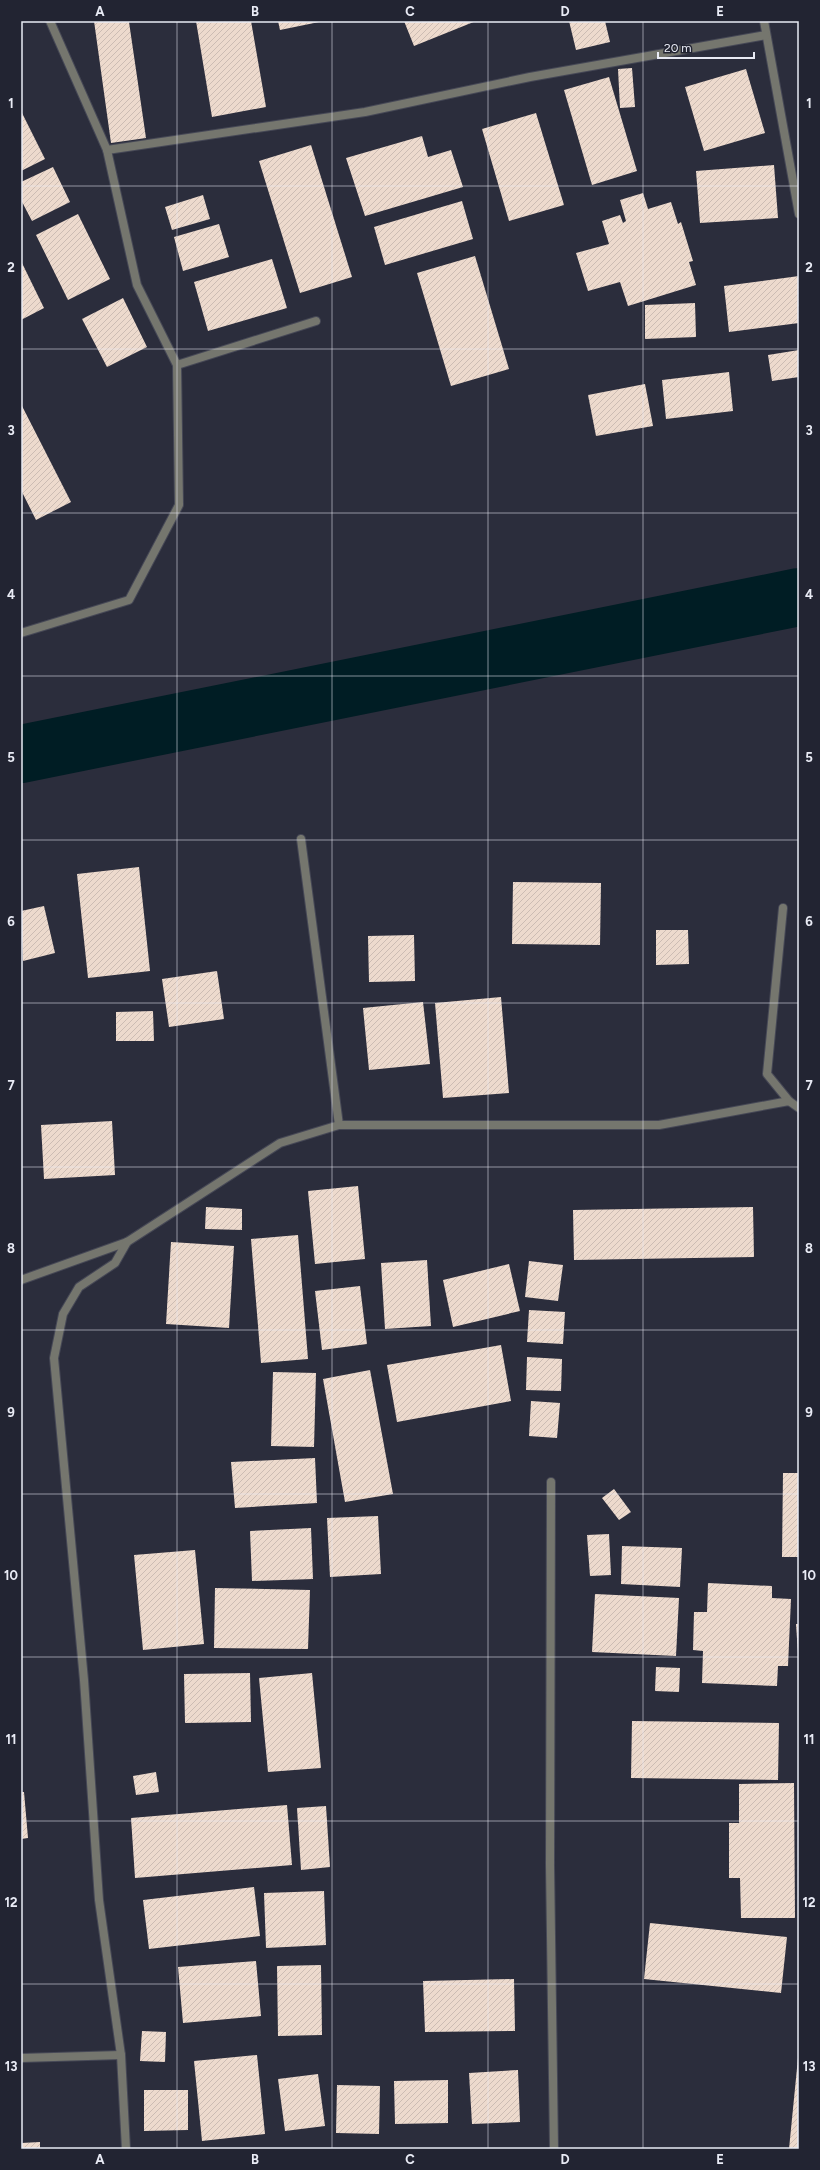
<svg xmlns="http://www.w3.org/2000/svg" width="820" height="2170" viewBox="0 0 820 2170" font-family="Figtree,sans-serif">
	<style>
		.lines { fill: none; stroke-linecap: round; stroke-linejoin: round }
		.river { stroke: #001d24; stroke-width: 58 }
		.building { fill: url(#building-hatch) }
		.street-casing { stroke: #464856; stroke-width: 10 }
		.street { stroke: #75766e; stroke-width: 8 }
		.grid { fill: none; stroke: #e9ebf5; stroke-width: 1; stroke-opacity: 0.55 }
		.neatline { fill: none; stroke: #e9ebf5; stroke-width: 1.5 }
		.grid-label { font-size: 13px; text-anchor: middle; font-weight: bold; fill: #e9ebf5 }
	</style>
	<defs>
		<pattern id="building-hatch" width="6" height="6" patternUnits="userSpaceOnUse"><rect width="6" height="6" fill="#eddacd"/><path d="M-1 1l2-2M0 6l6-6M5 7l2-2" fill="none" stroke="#ccbcb3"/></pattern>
	</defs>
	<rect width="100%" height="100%" fill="#2b2d3c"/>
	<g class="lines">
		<path class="river" d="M21,754L799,597"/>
	</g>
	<g class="building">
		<path d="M94,21H132L129,22L146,138L111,143Z"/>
		<path d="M196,21H251L266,107L212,117Z"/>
		<path d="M278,21H319V22L280,30Z"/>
		<path d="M404,21H476L414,46Z"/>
		<path d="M569,21H605L610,42L576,50Z"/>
		<path d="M632,68L635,107L620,108L618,69Z"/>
		<path d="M746,69L765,133L704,151L685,87Z"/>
		<path d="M609,77L637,171L592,185L564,90Z"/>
		<path d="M21,111L45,159L21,171Z"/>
		<path d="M536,113L564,205L509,221L482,129Z"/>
		<path d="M422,136L428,157L451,150L463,187L365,216L346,158Z"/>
		<path d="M311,145L352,277L300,293L259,161Z"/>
		<path d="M774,165L778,218L700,223L696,171Z"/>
		<path d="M53,167L70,202L32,221L21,200V182Z"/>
		<path d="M643,193L648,209L671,202L678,224L681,222L693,261L689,262L696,285L628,306L620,282L588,291L576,253L609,244L602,221L620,215L623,223L626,221L620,200Z"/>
		<path d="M203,195L210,219L172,230L165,207Z"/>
		<path d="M462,201L473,239L385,265L374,227Z"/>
		<path d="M78,214L110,279L68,300L36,235Z"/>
		<path d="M219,224L229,257L183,271L174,237Z"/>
		<path d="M475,256L509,369L451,386L417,273Z"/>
		<path d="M272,259L287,308L208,331L194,282Z"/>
		<path d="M21,261L44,308L21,320Z"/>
		<path d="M799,276V323L729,332L724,286Z"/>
		<path d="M123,298L147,347L107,367L82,319Z"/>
		<path d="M695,303L696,337L645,339V305Z"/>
		<path d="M799,350V377L772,381L768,355Z"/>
		<path d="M729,372L733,411L666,419L662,380Z"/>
		<path d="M645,384L653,426L596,436L588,395Z"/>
		<path d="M21,404L71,502L36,520L21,490Z"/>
		<path d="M139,867L150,971L88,978L77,874Z"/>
		<path d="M513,882L601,883L600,945L512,944Z"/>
		<path d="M44,906L55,953L23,961L21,911Z"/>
		<path d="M656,930H688L689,964L656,965Z"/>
		<path d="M414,935L415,981L369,982L368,936Z"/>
		<path d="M217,971L224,1019L169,1027L162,979Z"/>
		<path d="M501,997L509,1093L443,1098L435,1003Z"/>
		<path d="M423,1002L430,1064L369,1070L363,1008Z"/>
		<path d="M153,1011L154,1041H116V1012Z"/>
		<path d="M112,1121L115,1175L44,1179L41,1125Z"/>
		<path d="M358,1186L365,1259L315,1264L308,1191Z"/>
		<path d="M206,1207L242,1209V1230L205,1229Z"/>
		<path d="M753,1207L754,1257L574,1260L573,1210Z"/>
		<path d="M298,1235L308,1359L261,1363L251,1239Z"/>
		<path d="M171,1242L234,1246L229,1328L166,1324Z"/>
		<path d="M427,1260L431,1326L385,1329L381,1263Z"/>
		<path d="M529,1261L563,1265L558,1301L525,1297Z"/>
		<path d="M509,1264L520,1311L453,1327L443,1280Z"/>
		<path d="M360,1286L367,1344L322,1350L315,1291Z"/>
		<path d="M529,1310L565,1312L563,1344L527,1342Z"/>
		<path d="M501,1345L511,1401L397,1422L387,1365Z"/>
		<path d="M527,1357L562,1359L561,1391L526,1390Z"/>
		<path d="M370,1370L393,1494L345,1502L323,1379Z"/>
		<path d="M273,1372L316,1373L314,1447L271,1446Z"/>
		<path d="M531,1401L560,1403L557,1438L529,1436Z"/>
		<path d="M315,1458L317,1503L235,1508L231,1462Z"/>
		<path d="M783,1473H799V1557H782Z"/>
		<path d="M614,1489L631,1512L619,1520L602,1498Z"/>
		<path d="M378,1516L381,1574L330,1577L327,1518Z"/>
		<path d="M311,1528L313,1579L252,1581L250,1531Z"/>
		<path d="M609,1534L611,1575L590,1576L587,1535Z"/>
		<path d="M622,1546L682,1548L680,1587L621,1584Z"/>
		<path d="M195,1550L204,1644L143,1650L134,1555Z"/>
		<path d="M708,1583L772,1586V1598L791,1599L788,1666H778L777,1686L702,1683L703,1651L693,1650L694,1612H707Z"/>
		<path d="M215,1588L310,1590L308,1649L214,1648Z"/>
		<path d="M595,1594L679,1598L676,1656L592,1652Z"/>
		<path d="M796,1624H799V1653H798Z"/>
		<path d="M656,1667L680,1668L679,1692L655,1691Z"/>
		<path d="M250,1673L251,1722L185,1723L184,1674Z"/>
		<path d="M312,1673L321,1768L268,1772L259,1678Z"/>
		<path d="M632,1721L779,1723L778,1780L631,1778Z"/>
		<path d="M156,1772L159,1792L136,1795L133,1776Z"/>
		<path d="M794,1783L795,1918H741L740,1878H729V1823H739V1784Z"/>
		<path d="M21,1792H24L28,1838L21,1839Z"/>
		<path d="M287,1805L292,1865L135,1878L131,1818Z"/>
		<path d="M326,1806L330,1867L301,1870L297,1808Z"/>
		<path d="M254,1887L260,1936L149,1949L143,1900Z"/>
		<path d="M324,1891L326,1945L266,1948L264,1893Z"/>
		<path d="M650,1923L787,1937L781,1993L644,1979Z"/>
		<path d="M256,1961L261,2016L183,2023L178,1967Z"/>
		<path d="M321,1965L322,2035L278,2036L277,1966Z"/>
		<path d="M514,1979L515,2031L425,2032L423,1981Z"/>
		<path d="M142,2031L166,2032L165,2062L140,2061Z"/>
		<path d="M257,2055L265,2134L202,2141L194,2061Z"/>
		<path d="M798,2058L799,2149H789Z"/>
		<path d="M518,2070L520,2122L472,2124L469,2073Z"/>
		<path d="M318,2074L325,2126L285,2131L278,2079Z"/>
		<path d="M448,2080V2123L395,2124L394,2081Z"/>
		<path d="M337,2085L380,2086L379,2134L336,2133Z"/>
		<path d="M144,2090H188V2130L144,2131Z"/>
		<path d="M40,2142V2149H21V2143Z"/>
	</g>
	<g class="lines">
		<g class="street-casing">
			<g id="street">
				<path d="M50,21L107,150L137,285L177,365L316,321"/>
				<path d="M764,21L799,214"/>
				<path d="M107,150L365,112L530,77L766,35"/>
				<path d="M21,633L129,600L179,505L177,365"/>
				<path d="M301,839L339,1125"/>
				<path d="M783,908L767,1074L789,1101"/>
				<path d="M21,1280L127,1242L280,1143L339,1125H659L789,1101L799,1108"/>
				<path d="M551,1482L550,1865L554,2149"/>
				<path d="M21,2058L121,2055"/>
				<path d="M126,2149L121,2055L99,1900L84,1680L54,1358L63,1314L79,1287L115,1263L127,1242"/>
			</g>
		</g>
		<use href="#street" class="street"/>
	</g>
	<path class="grid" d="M177,21V2149M332,21V2149M488,21V2149M643,21V2149M21,186H799M21,349H799M21,513H799M21,676H799M21,840H799M21,1003H799M21,1167H799M21,1330H799M21,1494H799M21,1657H799M21,1821H799M21,1984H799"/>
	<rect width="820" height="2170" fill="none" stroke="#222432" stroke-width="44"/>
	<path d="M658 52v6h96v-6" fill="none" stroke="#e9ebf5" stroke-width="2"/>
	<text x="664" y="52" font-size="12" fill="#e9ebf5" stroke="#222432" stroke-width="3" paint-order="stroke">20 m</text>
	<rect x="22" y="22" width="776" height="2126" class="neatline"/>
	<g class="grid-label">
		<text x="100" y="16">A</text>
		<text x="255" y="16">B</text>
		<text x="410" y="16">C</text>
		<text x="565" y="16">D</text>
		<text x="720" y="16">E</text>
		<text x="11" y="108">1</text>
		<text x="809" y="108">1</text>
		<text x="11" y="272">2</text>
		<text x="809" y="272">2</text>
		<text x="11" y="435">3</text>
		<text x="809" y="435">3</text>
		<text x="11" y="599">4</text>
		<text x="809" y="599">4</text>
		<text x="11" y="762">5</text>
		<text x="809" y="762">5</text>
		<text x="11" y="926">6</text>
		<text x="809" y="926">6</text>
		<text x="11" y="1090">7</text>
		<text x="809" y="1090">7</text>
		<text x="11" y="1253">8</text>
		<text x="809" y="1253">8</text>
		<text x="11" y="1417">9</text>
		<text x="809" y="1417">9</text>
		<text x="11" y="1580">10</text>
		<text x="809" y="1580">10</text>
		<text x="11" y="1744">11</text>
		<text x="809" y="1744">11</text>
		<text x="11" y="1907">12</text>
		<text x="809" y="1907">12</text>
		<text x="11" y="2071">13</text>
		<text x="809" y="2071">13</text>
		<text x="100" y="2164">A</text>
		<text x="255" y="2164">B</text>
		<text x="410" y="2164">C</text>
		<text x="565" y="2164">D</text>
		<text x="720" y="2164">E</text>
	</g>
</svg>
